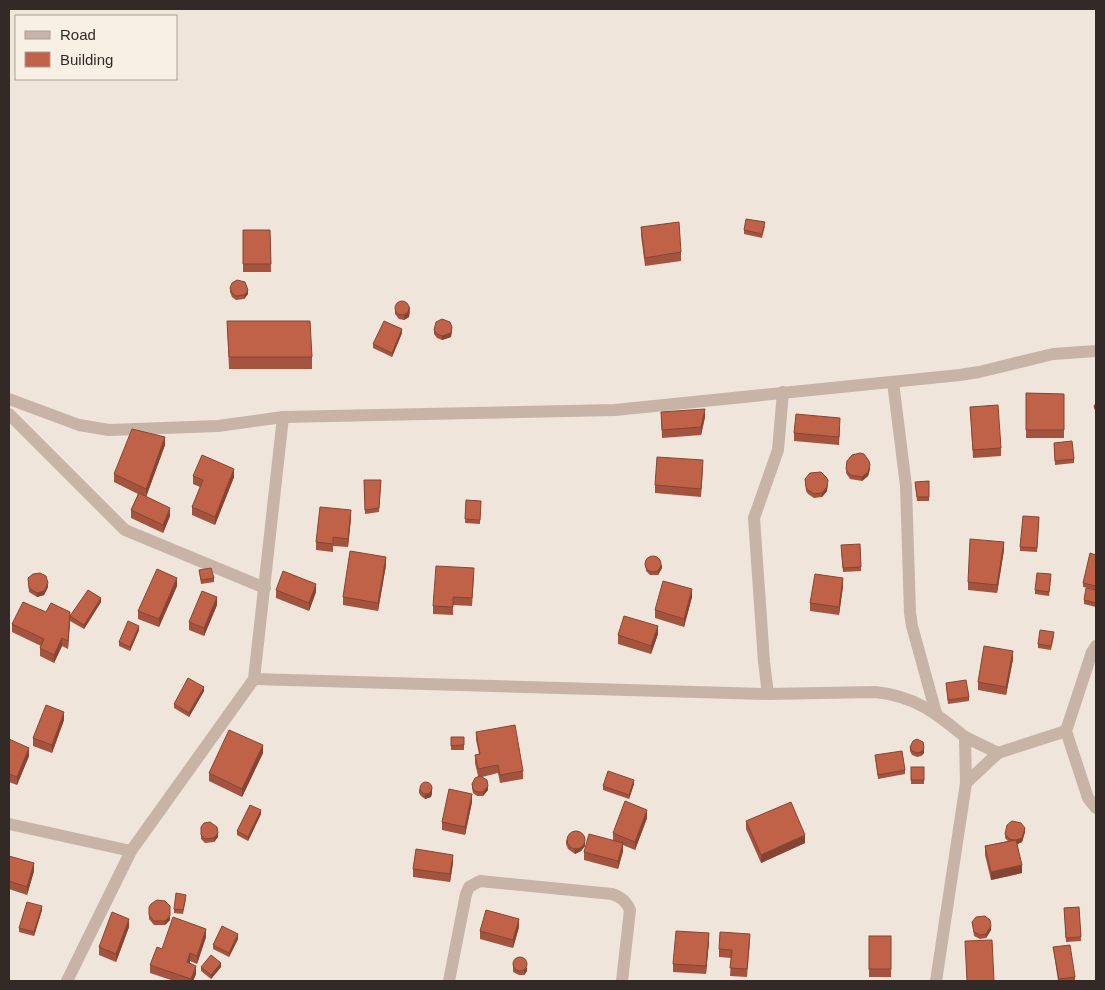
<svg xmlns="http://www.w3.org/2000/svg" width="1105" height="990" viewBox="0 0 1105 990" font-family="Helvetica,sans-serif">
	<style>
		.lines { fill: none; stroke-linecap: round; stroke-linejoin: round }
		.minor { stroke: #c7b4a6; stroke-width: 12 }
		.wall { fill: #a4543e }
		.shaded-wall { fill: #864532 }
		.building { fill: #bf6248; stroke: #864532 }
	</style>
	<rect width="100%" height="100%" fill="#f0e5da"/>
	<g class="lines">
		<g class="minor">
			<path d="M893,382L906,486L910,613L912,626L936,713"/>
			<path d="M9,399L79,425L109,430L218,426L283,417L615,410L960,375L979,372L1053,354L1096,351"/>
			<path d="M9,414L125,530L265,588"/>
			<path d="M1096,646L1092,652L1066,731L1088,798L1096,808"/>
			<path d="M254,679L768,694L875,692C915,696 936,713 965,737L966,783L936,981"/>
			<path d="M768,694L764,662L754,518L778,450L783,392"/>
			<path d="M965,737L998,753L966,783"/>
			<path d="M998,753L1066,731"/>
			<path d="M9,824L131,851L67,981"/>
			<path d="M131,851L254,679L283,417"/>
			<path d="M449,981L466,894L469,887L480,881L612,894C621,897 626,901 630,910L622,981"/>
		</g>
	</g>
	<g class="wall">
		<path d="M765,226L762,238L744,234V230Z"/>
		<path d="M641,227L681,252V261L645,266L641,235Z"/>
		<path d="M243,230H270L271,272H243Z"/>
		<path d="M230,288L248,294L244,299L236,300L232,297L230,292Z"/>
		<path d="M395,310H410L409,317L404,320L399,319L395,314Z"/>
		<path d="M227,321L312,357V369H229Z"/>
		<path d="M434,330L452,331L451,337L442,340L437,338L434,334Z"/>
		<path d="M402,333L392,357L373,348V344Z"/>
		<path d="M1026,393L1064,394V438H1026Z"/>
		<path d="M970,407L1001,448V456L973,458Z"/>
		<path d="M661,412L705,417L701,435L662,438Z"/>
		<path d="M840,426L839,445L794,441V433Z"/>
		<path d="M1054,443L1074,459V463L1055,465Z"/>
		<path d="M165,445L146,497L170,516L163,533L131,518V510L138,494L114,482V474Z"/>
		<path d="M847,461L870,469L868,476L862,481L850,479L846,473Z"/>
		<path d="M703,468L701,497L655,493V485Z"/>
		<path d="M193,476L234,477L215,525L192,515V507L200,487L193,484Z"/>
		<path d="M805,479L827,491L822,497L814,498L808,494L806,491Z"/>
		<path d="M364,480H381L379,512L365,514Z"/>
		<path d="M929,481V501H917L915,482Z"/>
		<path d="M466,500L481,501L480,524L465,523Z"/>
		<path d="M1039,517L1037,552L1020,551V547Z"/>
		<path d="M351,518L348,547L333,546V552L316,550V542Z"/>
		<path d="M1096,520V537L1095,536V528Z"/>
		<path d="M860,544L861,571L843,572L841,549Z"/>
		<path d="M1004,550L997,593L968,590V582Z"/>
		<path d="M1096,555V590L1083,587V583Z"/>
		<path d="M645,562L662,568L658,575H650L646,571Z"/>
		<path d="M386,565L378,611L343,605V597Z"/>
		<path d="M199,570L214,578V582L201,584Z"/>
		<path d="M474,576L472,606L453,605V615L433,614V606Z"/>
		<path d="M28,578L48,587L44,595L37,597L29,592Z"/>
		<path d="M1051,578L1049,596L1035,594V590Z"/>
		<path d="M177,586L159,627L138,619V611Z"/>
		<path d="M843,586L839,615L810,611V603Z"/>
		<path d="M276,590L316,592L309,611L276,598Z"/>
		<path d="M1096,590V607L1084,604V600Z"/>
		<path d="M692,597L684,627L655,618V610Z"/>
		<path d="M101,602L84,629L70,621L68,649L62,646L54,663L40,656V648L41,646L12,632V624L46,612L70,616Z"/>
		<path d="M217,605L204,636L189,630V622Z"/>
		<path d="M139,630L130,651L119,646V642Z"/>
		<path d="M658,634L651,654L618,644V635Z"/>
		<path d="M1054,636L1051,650L1038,648V644Z"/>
		<path d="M1013,659L1006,695L978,690V682Z"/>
		<path d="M946,683L969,697V701L948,704Z"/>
		<path d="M204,691L189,717L174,708V704Z"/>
		<path d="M64,720L52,753L33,746V738Z"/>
		<path d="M476,732L523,771V779L500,783L498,773L482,777L488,790L483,796H477L473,793L472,788V784L478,776L475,763V755L479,754L476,740Z"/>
		<rect x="451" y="737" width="13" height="13"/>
		<path d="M9,739L29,756L17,785L9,782Z"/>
		<path d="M910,747L924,753L921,756L917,757L912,755L910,751Z"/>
		<path d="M263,753L242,797L209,781V773Z"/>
		<path d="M875,755L905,770V774L878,779Z"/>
		<rect x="911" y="767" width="13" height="17"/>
		<path d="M634,784L629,799L603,790V786Z"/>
		<path d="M419,789L432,793L431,797L425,799L421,796L419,793Z"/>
		<path d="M472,802L465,835L442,830V822Z"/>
		<path d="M261,814L248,841L237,835V831Z"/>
		<path d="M647,818L635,850L623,845V851L618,869L584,860V852L613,841V833Z"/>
		<path d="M746,821L805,843L761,863L746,829Z"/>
		<path d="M201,827L218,837L214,842L205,843L201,839Z"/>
		<path d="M1025,832L1022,842L1017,844L1022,873L991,880L985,855V846L1008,841L1005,838V834Z"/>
		<path d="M566,840L585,846L581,851L575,854L568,849L566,844Z"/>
		<path d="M9,856L34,871L27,895L9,889Z"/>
		<path d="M453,863L450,882L413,877V869Z"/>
		<path d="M186,899L183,914L174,913V909Z"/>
		<path d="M149,907L170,920L165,925H154L149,919Z"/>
		<path d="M1079,907L1081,941L1066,942L1064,908Z"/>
		<path d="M42,910L34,936L19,932V928Z"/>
		<path d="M972,922L991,930L986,938L980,939L974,936Z"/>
		<path d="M129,927L116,962L99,955V947Z"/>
		<path d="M519,927L513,948L480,939V931Z"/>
		<rect x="869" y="936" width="22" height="41"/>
		<path d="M206,937L197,964L190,961V963L196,974L193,981H174L150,973V965L162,949Z"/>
		<path d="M238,939L229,957L213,949V945Z"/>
		<path d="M709,941L706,974L673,972V964Z"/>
		<path d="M750,942L747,977L730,976L731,958L719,957V949Z"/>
		<path d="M1053,947L1075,977V981H1058Z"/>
		<path d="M513,963L527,971L524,975H519L513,972Z"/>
		<path d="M201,967H221L211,979L201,971Z"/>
	</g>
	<g class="shaded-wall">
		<path d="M248,290V294L244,299V295Z"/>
		<path d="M410,306L409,317L404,320V316Z"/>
		<path d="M452,327L451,337L442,340V336Z"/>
		<path d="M402,329V333L392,357V353Z"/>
		<path d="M705,409V417L701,435V427Z"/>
		<path d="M165,437V445L146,497V489Z"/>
		<path d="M870,465V469L868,476L862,481V477Z"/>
		<path d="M234,469V477L215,525V517Z"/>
		<path d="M828,484L827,491L822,497V493Z"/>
		<path d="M170,508V516L163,533V525Z"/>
		<path d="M351,510V518L348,547V539Z"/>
		<path d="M1004,542V550L997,593V585Z"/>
		<path d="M386,557V565L378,611V603Z"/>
		<path d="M662,564V568L658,575V571Z"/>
		<path d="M177,578V586L159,627V619Z"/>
		<path d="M843,578V586L839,615V607Z"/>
		<path d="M48,583V587L44,595L37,597V593Z"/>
		<path d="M316,584V592L309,611V603Z"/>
		<path d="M692,589V597L684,627V619Z"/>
		<path d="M217,597V605L204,636V628Z"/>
		<path d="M101,598V602L84,629V625Z"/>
		<path d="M70,612V621L68,649V641Z"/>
		<path d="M139,626V630L130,651V647Z"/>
		<path d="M658,626V634L651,654V646Z"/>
		<path d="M62,638V646L54,663V655Z"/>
		<path d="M1013,651V659L1006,695V687Z"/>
		<path d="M204,687V691L189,717V713Z"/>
		<path d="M64,712V720L52,753V745Z"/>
		<path d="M263,745V753L242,797V789Z"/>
		<path d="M29,748V756L17,785V777Z"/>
		<path d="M924,748V753L921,756V752Z"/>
		<path d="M634,780V784L629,799V795Z"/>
		<path d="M488,786V790L483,796V792Z"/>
		<path d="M432,789V793L431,797L425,799V795Z"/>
		<path d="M472,794V802L465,835V827Z"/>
		<path d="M261,810V814L248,841V837Z"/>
		<path d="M647,810V818L635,850V842Z"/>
		<path d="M1025,828V832L1022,842L1016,845V841Z"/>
		<path d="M218,833V837L214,842V838Z"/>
		<path d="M805,835V843L761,863V855Z"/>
		<path d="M585,842V846L581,851L575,854V849Z"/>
		<path d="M623,843V851L618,869V861Z"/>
		<path d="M453,855V863L450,882V874Z"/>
		<path d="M34,863V871L27,895V887Z"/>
		<path d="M1022,865V873L991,880V872Z"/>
		<path d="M42,906V910L34,936V932Z"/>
		<path d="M170,916V920L165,925V921Z"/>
		<path d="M129,919V927L116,962V954Z"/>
		<path d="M519,919V927L513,948V940Z"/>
		<path d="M991,926V930L986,938V934Z"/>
		<path d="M206,929V937L197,964V956Z"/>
		<path d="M709,933V941L706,974V966Z"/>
		<path d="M238,934V939L229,957V953Z"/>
		<path d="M190,953V961L187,970V962Z"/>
		<path d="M221,963V967L211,979V975Z"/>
		<path d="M196,966V974L193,981H191Z"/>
		<path d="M527,967V971L524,975V970Z"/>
	</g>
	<g class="building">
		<path d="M746,219L765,222L762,234L744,230Z"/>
		<path d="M679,222L681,252L645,258L641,227Z"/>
		<path d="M243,230H270L271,264H243Z"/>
		<path d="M237,280L245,282L248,290L244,295L236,296L232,293L230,288L232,283Z"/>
		<circle cx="402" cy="308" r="7"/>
		<path d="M442,319L450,322L452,327L451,333L442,336L437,334L434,330L436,322Z"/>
		<path d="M227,321H310L312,357H229Z"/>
		<path d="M384,321L402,329L392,353L373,344Z"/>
		<path d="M1026,393L1064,394V430H1026Z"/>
		<path d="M1096,403V412L1094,406Z"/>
		<path d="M998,405L1001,448L973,450L970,407Z"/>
		<path d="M705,409L701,427L662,430L661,412Z"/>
		<path d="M796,414L840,418L839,437L794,433Z"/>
		<path d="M132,429L165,437L146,489L114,474Z"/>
		<path d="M1072,441L1074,459L1055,461L1054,443Z"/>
		<path d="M860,453L864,454L869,461L870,465L868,472L862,477L850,475L846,469L847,461L852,455Z"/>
		<path d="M202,455L234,469L215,517L192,507L203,480L193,476Z"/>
		<path d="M657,457L703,460L701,489L655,485Z"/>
		<path d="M821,472L826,477L828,480L827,487L822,493L814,494L808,490L806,487L805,479L810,473Z"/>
		<path d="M364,480H381L379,508L365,510Z"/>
		<path d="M929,481V497H917L915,482Z"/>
		<path d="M139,493L170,508L163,525L131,510Z"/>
		<path d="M466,500L481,501L480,520L465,519Z"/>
		<path d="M320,507L351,510L348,539L333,537V544L316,542Z"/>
		<path d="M1023,516L1039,517L1037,548L1020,547Z"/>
		<path d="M970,539L1004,542L997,585L968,582Z"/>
		<path d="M860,544L861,567L843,568L841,545Z"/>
		<path d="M350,551L386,557L378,603L343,597Z"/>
		<path d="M1090,553L1096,555V586L1083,583Z"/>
		<circle cx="653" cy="564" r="8"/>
		<path d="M436,566L474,568L472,598L453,597V607L433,606Z"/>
		<path d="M211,568L214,578L201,580L199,570Z"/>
		<path d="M157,569L177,578L159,619L138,611Z"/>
		<path d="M283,571L316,584L309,603L276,590Z"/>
		<path d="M40,573L46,576L48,583L44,591L37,593L29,588L28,578L33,574Z"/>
		<path d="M1037,573L1051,574L1049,592L1035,590Z"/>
		<path d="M815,574L843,578L839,607L810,603Z"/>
		<path d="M663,581L692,589L684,619L655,610Z"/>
		<path d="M1086,588L1096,590V603L1084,600Z"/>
		<path d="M88,590L101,598L84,625L70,616Z"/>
		<path d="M202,591L217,597L204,628L189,622Z"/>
		<path d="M23,602L46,612L51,603L70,612L68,641L62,638L54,655L40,648L44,639L12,624Z"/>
		<path d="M624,616L658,626L651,646L618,635Z"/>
		<path d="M128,621L139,626L130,647L119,642Z"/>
		<path d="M1040,630L1054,632L1051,646L1038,644Z"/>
		<path d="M984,646L1013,651L1006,687L978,682Z"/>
		<path d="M188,678L204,687L189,713L174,704Z"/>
		<path d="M966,680L969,697L948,700L946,683Z"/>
		<path d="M46,705L64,712L52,745L33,738Z"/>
		<path d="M515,725L523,771L500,775L498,765L478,769L475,755L480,754L476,732Z"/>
		<path d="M229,730L263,745L242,789L209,773Z"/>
		<path d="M451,737H464V745L451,746Z"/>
		<path d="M9,739L29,748L17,777L9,774Z"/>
		<path d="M917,739L923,742L924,748L921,752L917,753L912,751L910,747L913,741Z"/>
		<path d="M902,751L905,770L878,775L875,755Z"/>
		<rect x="911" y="767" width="13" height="13"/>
		<path d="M608,771L634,780L629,795L603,786Z"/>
		<path d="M480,776L487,780L488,786L483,792H477L473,789L472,784L475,778Z"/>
		<circle cx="426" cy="788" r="6"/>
		<path d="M449,789L472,794L465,827L442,822Z"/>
		<path d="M625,801L647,810L635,842L613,833Z"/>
		<path d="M791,802L805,835L761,855L746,821Z"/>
		<path d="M250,805L261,810L248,837L237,831Z"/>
		<path d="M1012,821L1021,823L1025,828L1022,838L1016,840H1014L1009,839L1005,834L1007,825Z"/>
		<path d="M210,822L217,827L218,833L214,838L205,839L201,835V827L204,823Z"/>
		<circle cx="576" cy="840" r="9"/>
		<path d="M589,834L623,843L618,861L584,852Z"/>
		<path d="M1016,840L1022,865L991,872L985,846Z"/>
		<path d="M416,849L453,855L450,874L413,869Z"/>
		<path d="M9,856L34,863L27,887L9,881Z"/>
		<path d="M176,893L186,895L183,910L174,909Z"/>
		<path d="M157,900L165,901L170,906V916L165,921H154L149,915V907L151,904Z"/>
		<path d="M27,902L42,906L34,932L19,928Z"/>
		<path d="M1079,907L1081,937L1066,938L1064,908Z"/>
		<path d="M486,910L519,919L513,940L480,931Z"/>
		<path d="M112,912L129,919L116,954L99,947Z"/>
		<path d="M985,916L990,920L991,926L986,934L980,935L974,932L972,922L976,917Z"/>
		<path d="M173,917L206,929L197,956L190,953L187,962L196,966L191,979L150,965L157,947L162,949Z"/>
		<path d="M222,926L238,934L229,953L213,945Z"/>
		<path d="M676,931L709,933L706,966L673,964Z"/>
		<path d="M720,932L750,934L747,969L730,968L732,950L719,949Z"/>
		<rect x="869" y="936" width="22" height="33"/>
		<path d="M992,940L994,981H967L965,941Z"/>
		<path d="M1070,945L1075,977L1059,979L1053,947Z"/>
		<path d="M211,955L221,963L211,975L201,967Z"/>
		<circle cx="520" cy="964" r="7"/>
	</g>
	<rect width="1105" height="990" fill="none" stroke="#332a27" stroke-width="20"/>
	<rect x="15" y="15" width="162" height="65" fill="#f8efe5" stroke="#a9a099"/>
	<rect x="25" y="31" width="25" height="8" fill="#c7b4a6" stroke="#a9a099"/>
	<text x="60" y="40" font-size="15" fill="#332a27">Road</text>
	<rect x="25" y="52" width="25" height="15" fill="#bf6248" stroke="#a9a099"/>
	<text x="60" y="65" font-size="15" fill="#332a27">Building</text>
</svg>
